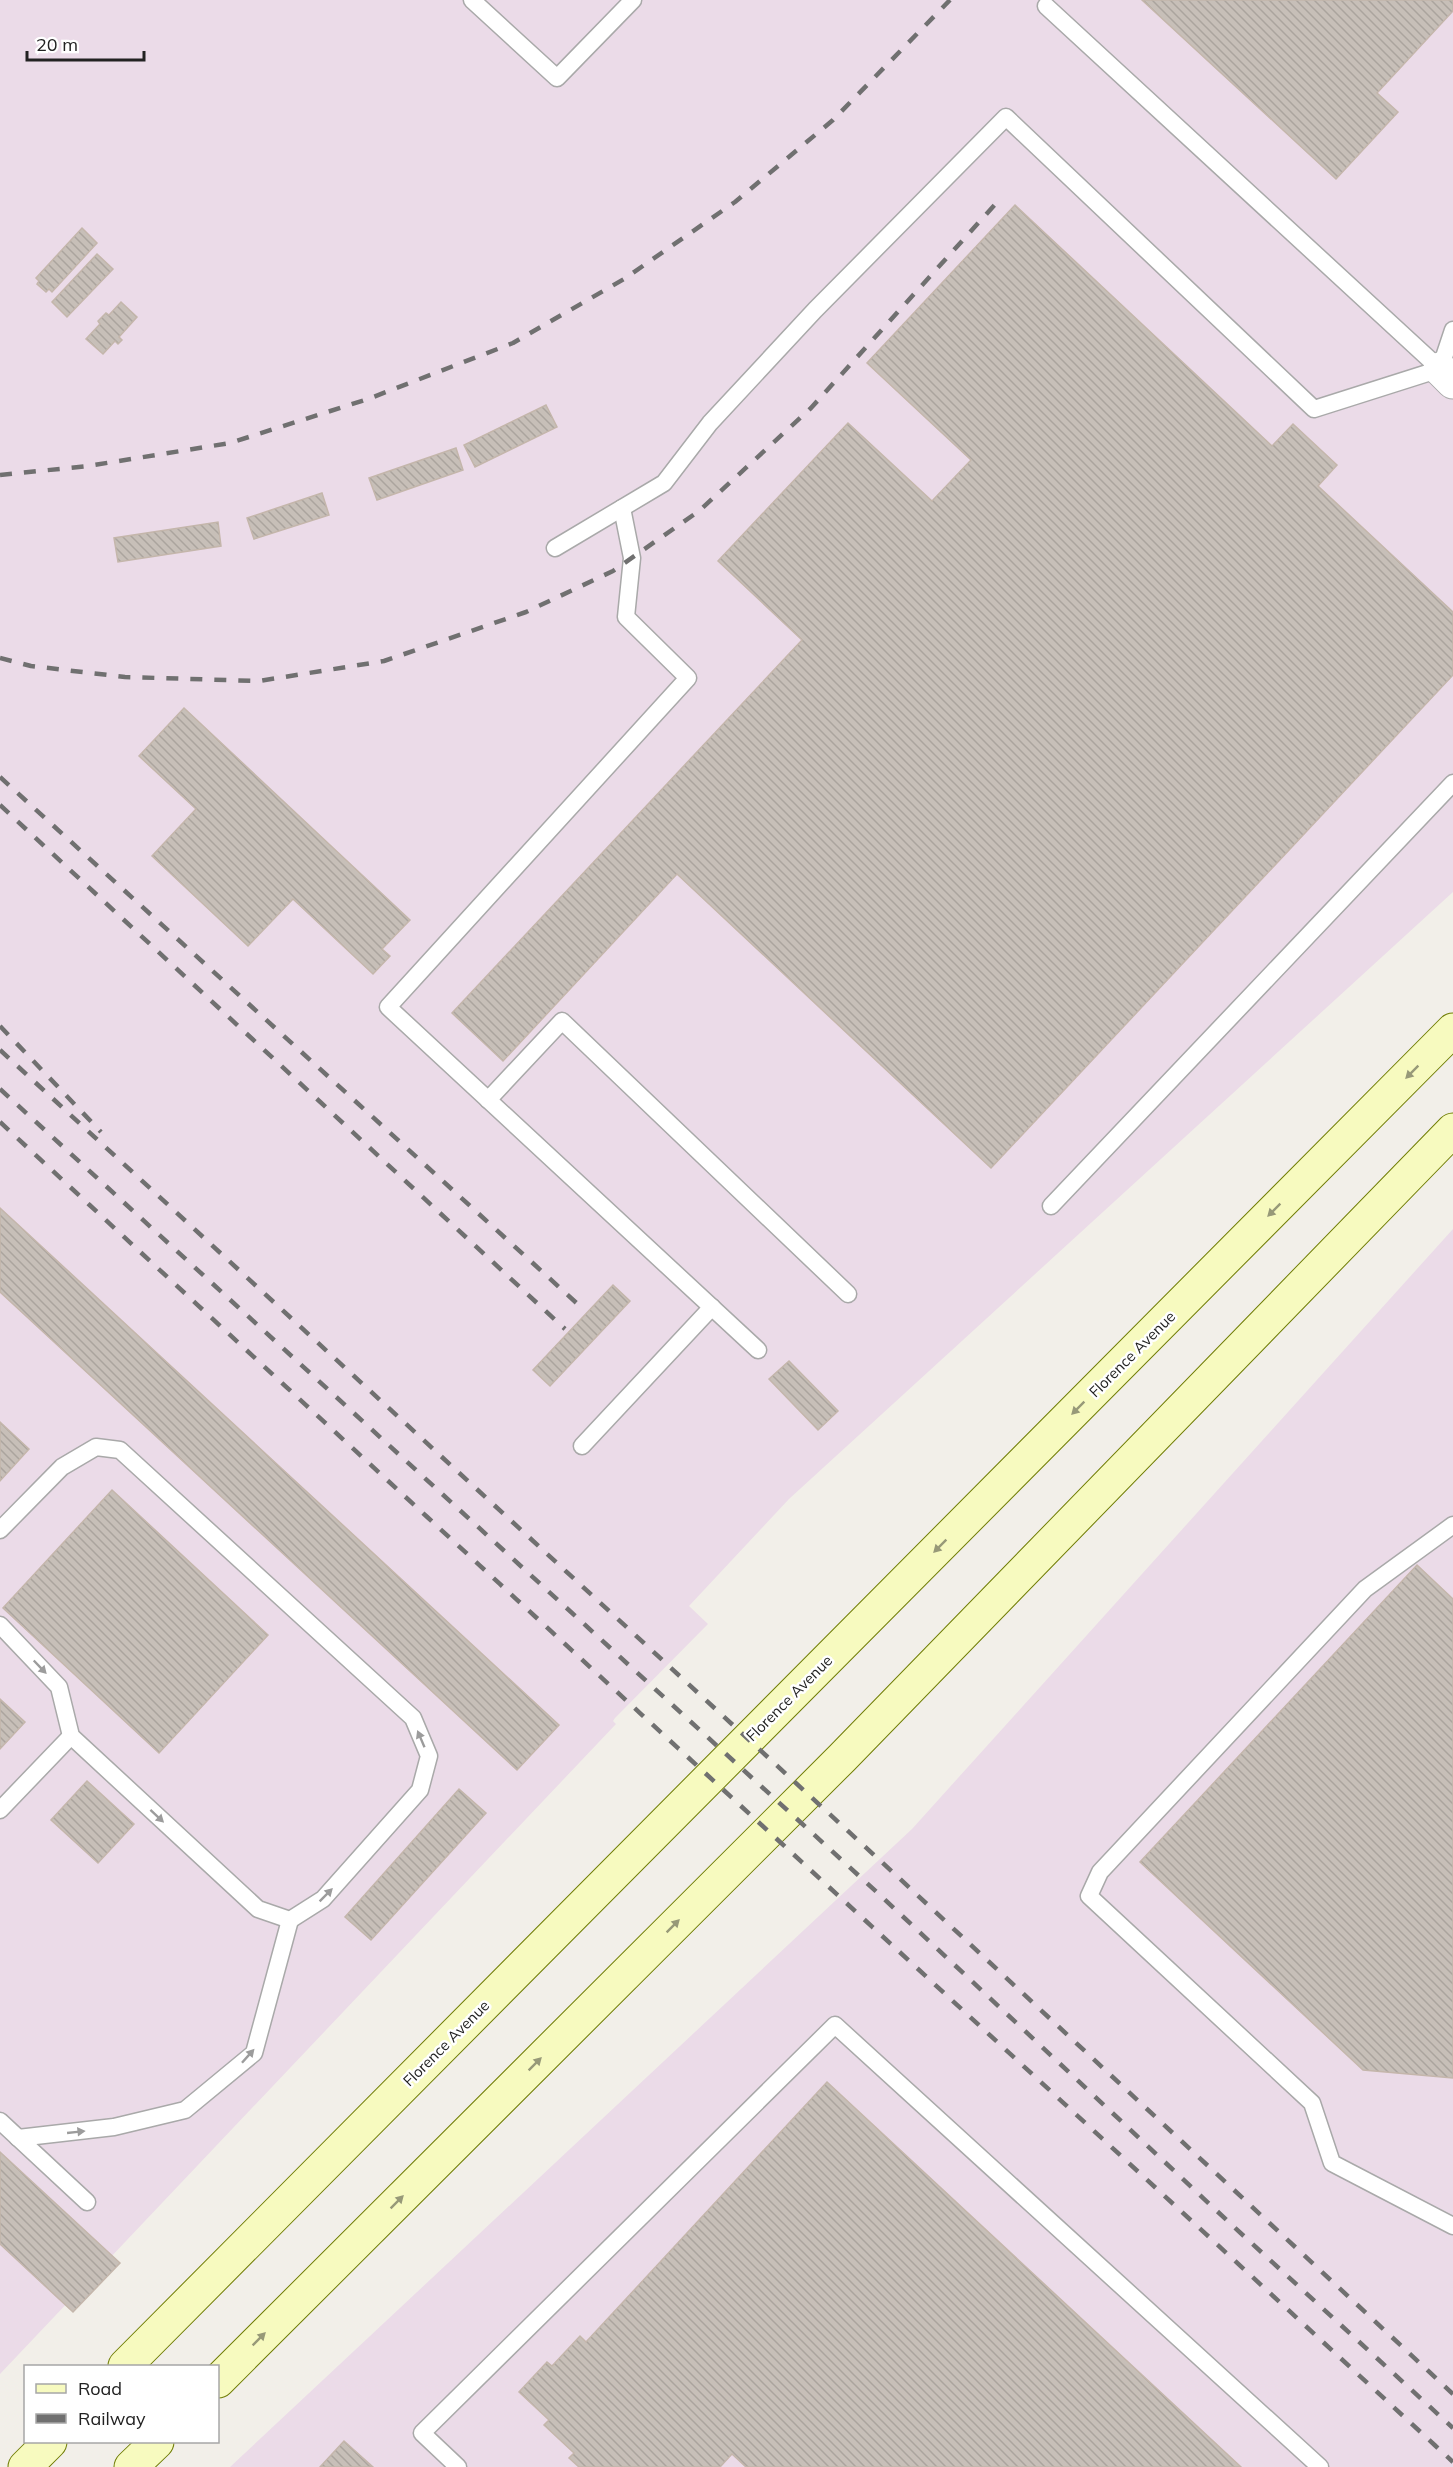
<svg xmlns="http://www.w3.org/2000/svg" width="1453" height="2467" viewBox="0 0 1453 2467" font-family="Mulish,sans-serif">
	<style>
		.industrial { fill: #ebdbe8 }
		.building { fill: url(#building-back-hatch); stroke: #c4b6ab; stroke-width: 1.5 }
		.lines { fill: none; stroke-linecap: round; stroke-linejoin: round }
		.service-casing { stroke: #a9a9a9; stroke-width: 19 }
		.minor-casing { stroke: #a9a9a9; stroke-width: 35 }
		.secondary-casing { stroke: #707d05; stroke-width: 35 }
		.service { stroke: #fff; stroke-width: 16 }
		.minor { stroke: #fff; stroke-width: 33 }
		.secondary { stroke: #f7fabf; stroke-width: 33 }
		.rail { stroke: #707070; stroke-width: 4.5; stroke-dasharray: 12 12; stroke-linecap: butt }
		.oneway { fill: #979978 }
		.oneway2 { fill: #9c9c9c }
		.labels { text-anchor: middle; dominant-baseline: central; stroke-width: 5; stroke-linejoin: round; paint-order: stroke }
		.street-label { font-size: 15px; fill: #222; stroke: #fff }
	</style>
	<defs>
		<pattern id="building-back-hatch" width="6" height="6" patternUnits="userSpaceOnUse" patternTransform="scale(1.5)"><rect width="6" height="6" fill="#c7bfb8"/><path d="M-1 5l2 2M0 0l6 6M5-1l2 2" fill="none" stroke="#aba49e"/></pattern>
	</defs>
	<rect width="100%" height="100%" fill="#f2efe9"/>
	<g class="industrial">
		<path d="M0,0H1453V892L789,1499L689,1606L708,1624L615,1718L613,1721L616,1724L0,2374Z"/>
		<path d="M1453,1229V2467H230L912,1829Z"/>
	</g>
	<g class="building">
		<path d="M1142,0H1453V11L1377,93L1398,112L1336,179Z"/>
		<path d="M1015,205L1272,446L1293,424L1337,465L1318,486L1453,612V675L991,1168L677,874L503,1061L452,1013L802,640L718,561L848,423L932,501L971,460L867,363Z"/>
		<path d="M82,228L97,243L52,292L49,289L46,292L37,284L39,281L36,278Z"/>
		<path d="M97,254L113,269L67,317L52,302Z"/>
		<path d="M121,302L137,317L119,337L122,340L118,344L115,341L103,354L86,339L100,324L98,321L106,313L109,315Z"/>
		<path d="M546,405L557,427L475,467L464,445Z"/>
		<path d="M456,448L463,470L377,500L369,478Z"/>
		<path d="M322,493L329,515L254,539L247,518Z"/>
		<path d="M218,522L221,546L118,562L114,538Z"/>
		<path d="M184,708L410,920L382,949L390,956L373,974L293,899L248,946L152,856L196,809L139,756Z"/>
		<path d="M0,1208L559,1725L517,1770L0,1292Z"/>
		<path d="M613,1285L630,1301L550,1386L533,1370Z"/>
		<path d="M789,1361L838,1411L818,1430L769,1379Z"/>
		<path d="M0,1422L29,1449L0,1481Z"/>
		<path d="M112,1490L268,1635L159,1753L3,1608Z"/>
		<path d="M1417,1565L1453,1599V2078L1363,2070L1140,1862Z"/>
		<path d="M0,1699L25,1722L0,1749Z"/>
		<path d="M87,1781L134,1824L98,1863L51,1820Z"/>
		<path d="M459,1789L486,1813L371,1940L345,1917Z"/>
		<path d="M827,2082L1241,2467H746L732,2454L720,2467H579L569,2458L574,2453L544,2425L549,2420L519,2392L547,2362L552,2366L580,2336L586,2342Z"/>
		<path d="M0,2152L120,2263L73,2312L0,2244Z"/>
		<path d="M344,2441L373,2467H320Z"/>
	</g>
	<g class="lines">
		<g class="service-casing">
			<g id="service">
				<path d="M472,0L557,78L633,0"/>
				<path d="M1046,6L1440,369"/>
				<path d="M1440,369L1453,330"/>
				<path d="M622,508L632,558L626,617L688,678L388,1007L758,1350"/>
				<path d="M555,548L664,483L710,423L815,310L1006,117L1314,409L1440,369"/>
				<path d="M488,1100L562,1021L848,1294"/>
				<path d="M1051,1206L1453,783"/>
				<path d="M582,1446L712,1307"/>
				<path d="M1453,1525L1365,1589L1100,1872L1089,1896L1312,2103L1332,2163L1453,2226"/>
				<path d="M0,1530L62,1467L96,1447L120,1450L413,1718L429,1756L420,1790L323,1899L290,1920L258,1909L71,1736L59,1687L0,1625"/>
				<path d="M0,1810L71,1736"/>
				<path d="M0,2121L87,2202"/>
				<path d="M18,2138L114,2127L185,2110L254,2053L290,1920"/>
				<path d="M458,2467L422,2433L835,2025L1320,2467"/>
			</g>
		</g>
		<g class="minor-casing">
			<path id="minor" d="M1440,369L1453,382"/>
		</g>
		<g class="secondary-casing">
			<g id="secondary">
				<path d="M125,2366L1453,1030"/>
				<path d="M218,2381L842,1758L1453,1130"/>
				<path d="M25,2467L50,2442"/>
				<path d="M131,2467L157,2442"/>
			</g>
		</g>
		<use href="#service" class="service"/>
		<use href="#minor" class="minor"/>
		<use href="#secondary" class="secondary"/>
		<g class="rail">
			<path d="M0,475L88,466L230,443L368,399L513,343L624,279L735,202L833,120L950,0"/>
			<path d="M0,658L31,666L125,677L259,681L384,661L526,612L613,571L699,511L811,408L1000,199"/>
			<path d="M0,777L582,1308"/>
			<path d="M0,805L565,1329"/>
			<path d="M0,1026L101,1132"/>
			<path d="M0,1050L899,1878L1453,2394"/>
			<path d="M0,1089L881,1896L1234,2227L1453,2428"/>
			<path d="M0,1122C483,1570 969,2015 1453,2462"/>
		</g>
	</g>
	<defs><path id="oneway-solid" d="M-6-.8H1V-3.2L6.5 0L1 3.2V.8H-6Z" transform="scale(1.5)"/></defs>
	<g class="oneway">
		<use href="#oneway-solid" transform="translate(1412 1072) rotate(135)"/>
		<use href="#oneway-solid" transform="translate(1274 1210) rotate(135)"/>
		<use href="#oneway-solid" transform="translate(1078 1408) rotate(135)"/>
		<use href="#oneway-solid" transform="translate(940 1546) rotate(135)"/>
		<use href="#oneway-solid" transform="translate(673 1926) rotate(-45)"/>
		<use href="#oneway-solid" transform="translate(535 2064) rotate(-45)"/>
		<use href="#oneway-solid" transform="translate(397 2202) rotate(-45)"/>
		<use href="#oneway-solid" transform="translate(259 2339) rotate(-45)"/>
	</g>
	<g class="oneway2">
		<use href="#oneway-solid" transform="translate(40 1667) rotate(46)"/>
		<use href="#oneway-solid" transform="translate(421 1739) rotate(-113)"/>
		<use href="#oneway-solid" transform="translate(157 1816) rotate(43)"/>
		<use href="#oneway-solid" transform="translate(326 1895) rotate(-45)"/>
		<use href="#oneway-solid" transform="translate(248 2056) rotate(-48)"/>
		<use href="#oneway-solid" transform="translate(76 2132) rotate(-6)"/>
	</g>
	<g class="labels">
		<g class="street-label">
			<text transform="translate(1132 1354) rotate(-45)">Florence Avenue</text>
			<text transform="translate(789 1698) rotate(-45)">Florence Avenue</text>
			<text transform="translate(446 2043) rotate(-45)">Florence Avenue</text>
		</g>
	</g>
	<rect x="24" y="2365" width="195" height="78" fill="#ffffff" stroke="#a7a7a7" stroke-width="1.5"/>
	<rect x="36" y="2384" width="30" height="9" fill="#f7fabf" stroke="#a7a7a7" stroke-width="1.5"/>
	<text x="78" y="2395" font-size="18" fill="#222222">Road</text>
	<rect x="36" y="2414" width="30" height="9" fill="#707070" stroke="#a7a7a7" stroke-width="1.5"/>
	<text x="78" y="2425" font-size="18" fill="#222222">Railway</text>
	<path d="M27 51v9h117v-9" fill="none" stroke="#222222" stroke-width="3"/>
	<text x="36" y="51" font-size="18" fill="#222222" stroke="#ffffff" stroke-width="4.5" paint-order="stroke">20 m</text>
</svg>
